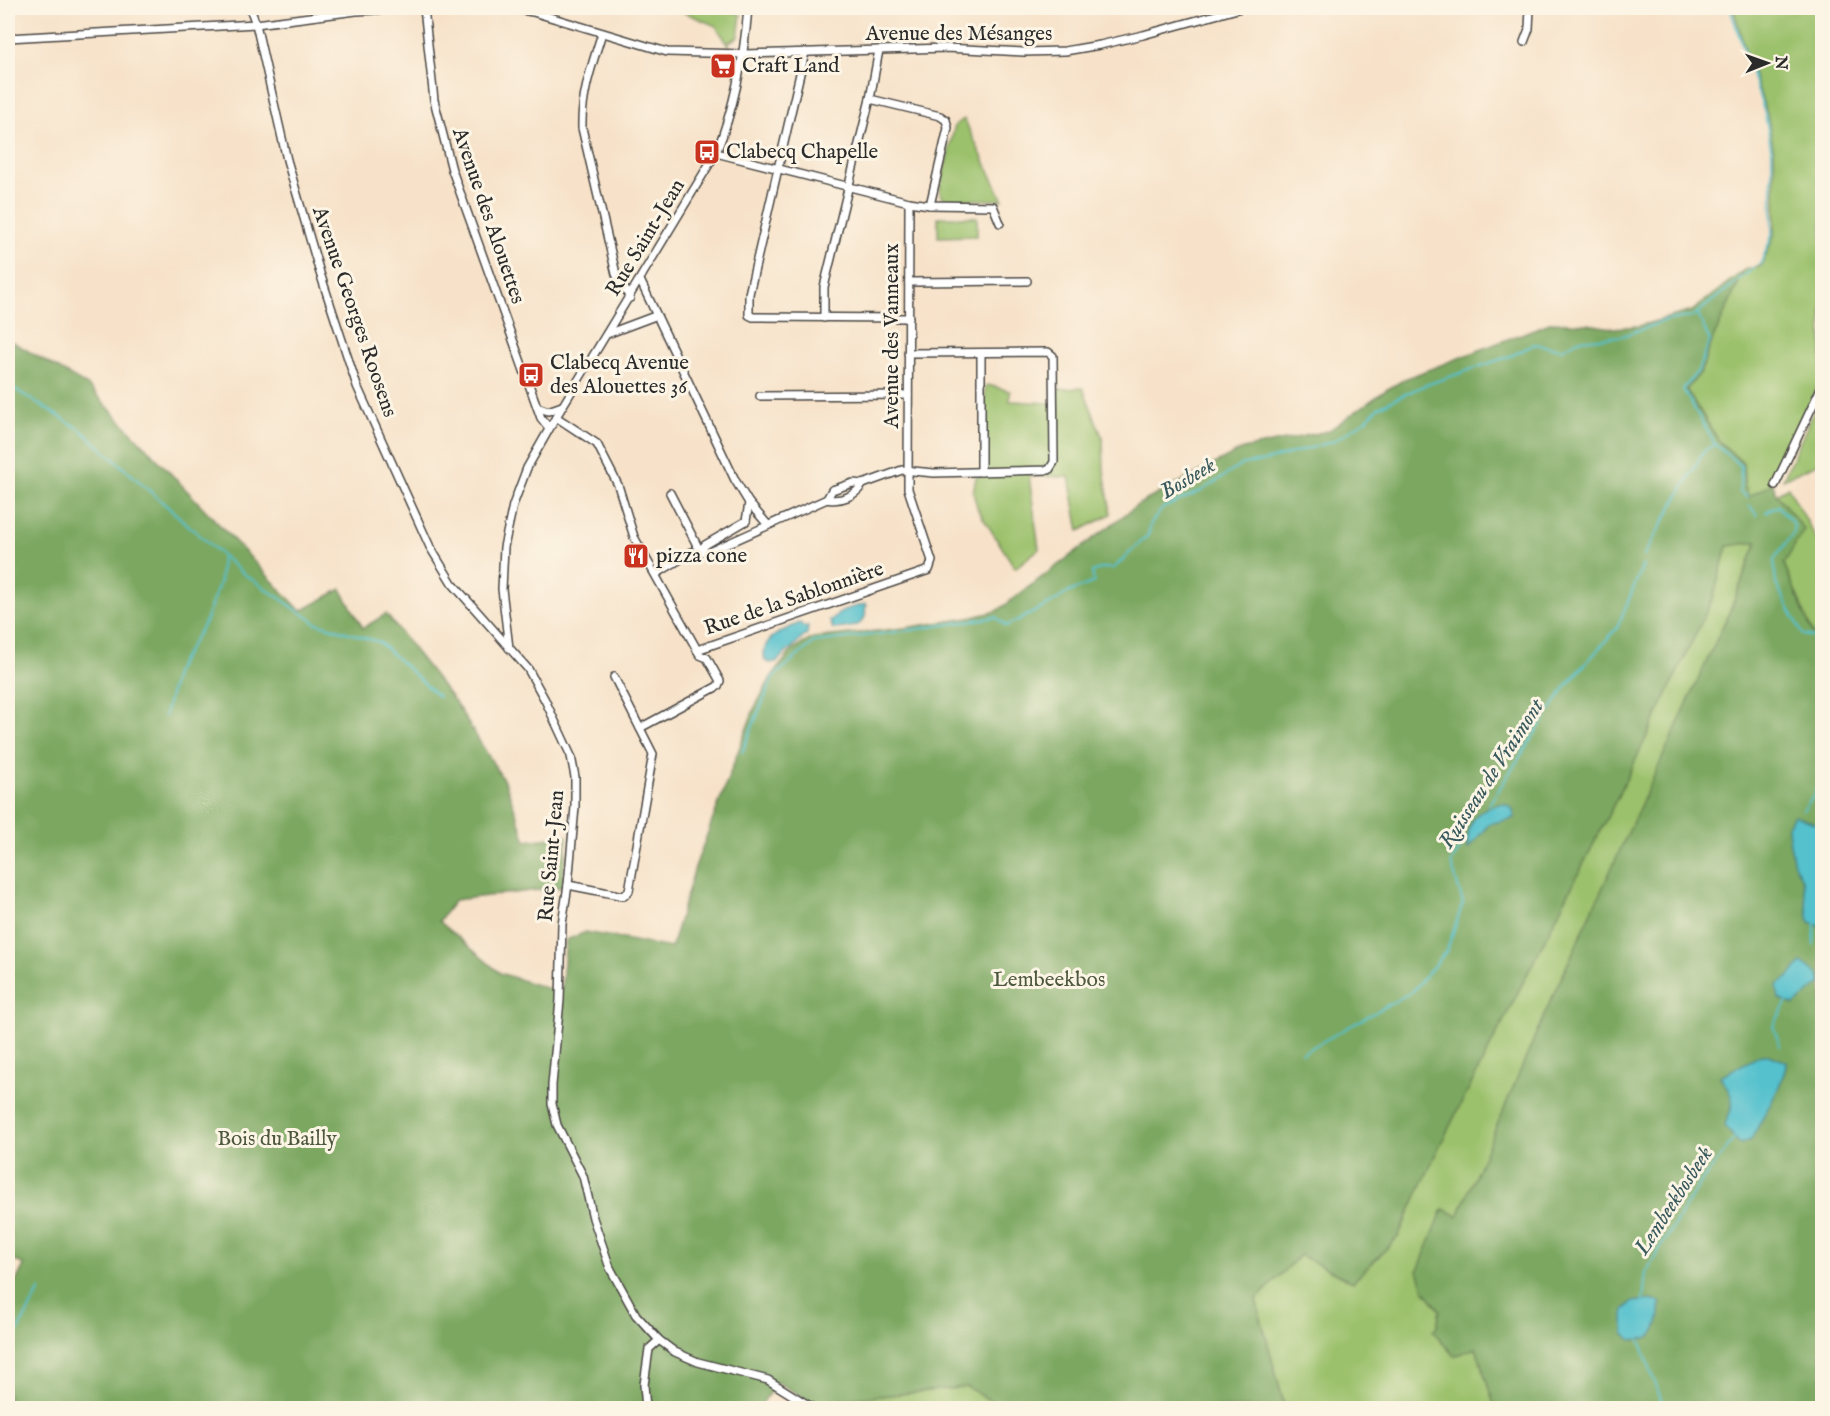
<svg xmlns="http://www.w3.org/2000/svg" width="1830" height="1416" viewBox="0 0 1830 1416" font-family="'IM FELL English',serif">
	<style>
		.green { fill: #9bc16c; stroke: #63764c; stroke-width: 1.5 }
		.forest { fill: #7ca760; stroke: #546946; stroke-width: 1.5 }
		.water { fill: #54c1cd; stroke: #40767c; stroke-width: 1.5 }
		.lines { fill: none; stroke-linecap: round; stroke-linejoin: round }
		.stream { stroke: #54c1cd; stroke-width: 2 }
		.minor-casing { stroke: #4a4643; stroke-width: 10 }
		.minor { stroke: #fff; stroke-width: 7 }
		.labels { text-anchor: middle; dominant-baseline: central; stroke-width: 6; stroke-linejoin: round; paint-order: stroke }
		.street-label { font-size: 21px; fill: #2b2b2b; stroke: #fcf5e5 }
		.poi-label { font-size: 21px; fill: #2b2b2b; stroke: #fcf5e5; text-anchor: start }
		.park-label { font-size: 21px; fill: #4d583e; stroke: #fcf5e5 }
		.water-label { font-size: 22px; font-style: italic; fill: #37585c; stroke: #fcf5e5 }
	</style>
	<rect width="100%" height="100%" fill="#fcf5e5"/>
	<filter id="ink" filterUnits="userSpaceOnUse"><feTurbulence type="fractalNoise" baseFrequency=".0167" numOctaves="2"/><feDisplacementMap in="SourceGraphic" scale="12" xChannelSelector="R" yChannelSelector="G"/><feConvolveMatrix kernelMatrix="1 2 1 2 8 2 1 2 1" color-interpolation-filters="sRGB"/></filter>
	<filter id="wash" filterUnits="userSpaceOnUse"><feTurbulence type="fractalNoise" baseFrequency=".008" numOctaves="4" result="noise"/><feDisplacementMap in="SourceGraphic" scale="24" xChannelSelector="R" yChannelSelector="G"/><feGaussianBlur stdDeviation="1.35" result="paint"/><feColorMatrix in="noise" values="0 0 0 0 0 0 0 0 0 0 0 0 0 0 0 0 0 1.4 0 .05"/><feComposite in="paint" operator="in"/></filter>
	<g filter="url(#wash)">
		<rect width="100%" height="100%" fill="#f7e2c9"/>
		<g class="green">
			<path d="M674,8H726L741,15L738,37L729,42V46L716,26Z"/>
			<path d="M1733,8H1822V377L1773,483L1749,498L1744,485L1743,463L1719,441L1686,389L1700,373L1712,341L1744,270L1761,266L1774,236L1775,216L1774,152L1767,114L1745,50Z"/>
			<path d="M964,119L1003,200L946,199L941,195L940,188L955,125Z"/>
			<path d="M938,217H977V236L938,237Z"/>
			<path d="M988,385L1010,391V401L1051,403L1059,389L1083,388L1103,439L1104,470L1111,514L1079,531L1069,477L1029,476L1039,549L1015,568L978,510L973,493L976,477L986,476L985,386Z"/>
			<path d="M1822,394V462L1783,479Z"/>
			<path d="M1788,487L1822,549V656L1784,564L1776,494Z"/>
			<path d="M1757,542L1732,606L1458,1216L1443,1209L1424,1290L1440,1310L1437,1327L1476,1347L1495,1408H1285L1256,1300L1300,1254L1398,1237L1437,1151L1621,790L1713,596L1727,546Z"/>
			<path d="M967,1387L1003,1408H822L813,1403Z"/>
		</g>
		<path class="forest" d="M1744,270L1712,341L1700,373L1686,390L1719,441L1743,464L1744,485L1749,497L1773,483L1776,494L1804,529L1784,564L1822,656V1408H1495L1476,1348L1454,1356L1433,1331L1437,1327L1440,1310L1424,1290L1418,1270L1443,1209L1458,1216L1545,1013L1732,606L1757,542L1727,546L1714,596L1621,790L1437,1151L1398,1237L1353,1282L1300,1255L1256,1300L1285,1408H1003L967,1387L813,1403L777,1382L759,1408H8V1297L24,1265L8,1257V339L88,386L301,611L341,589L363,628L386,614L455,702L506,784L526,841L567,836L563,887L455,900L439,921L500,973L561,993L566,940L586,932L671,948L695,867L754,709L772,676L793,649L813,638L904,628L969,618L997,611L1139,504L1243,449L1328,431L1386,390L1407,378L1552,322L1588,324L1612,328L1639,326L1692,311Z"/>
		<g class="water">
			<path d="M865,604L867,606L865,608C869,628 847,628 833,629L830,621C843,609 849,608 865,604Z"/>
			<path d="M800,623L804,627L808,626L807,634L776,662L768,663L765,660C759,638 784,630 800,623Z"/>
			<path d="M1503,803L1512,808L1515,818L1489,824L1468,849C1466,821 1475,809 1503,803Z"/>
			<path d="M1794,815L1822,826V922L1819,926L1809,921L1802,879L1794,864L1789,839L1788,826Z"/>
			<path d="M1802,962L1819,975L1821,983L1794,1005L1779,999L1777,986L1792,974Z"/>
			<path d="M1761,1055H1769L1787,1062C1781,1090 1764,1114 1751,1140L1740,1144L1724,1126C1737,1100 1734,1100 1720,1076Z"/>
			<path d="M1648,1300L1660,1302C1661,1313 1659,1333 1647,1338C1643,1339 1636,1339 1632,1340L1624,1333V1310L1632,1302Z"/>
		</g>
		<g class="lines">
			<g class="stream">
				<path d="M1730,8L1765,114L1772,153V236L1760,265"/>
				<path d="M8,385L81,430L241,572L316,623L379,642L439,697"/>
				<path d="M1715,444L1741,466L1740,492L1747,497"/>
				<path d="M1749,505L1757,515"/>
				<path d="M1766,512L1778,506L1794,524L1793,534L1774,559L1776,584L1803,635L1819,638L1822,647"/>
				<path d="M1644,555L1704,451L1715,444L1683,389L1698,371L1710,341L1697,313L1755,267"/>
				<path d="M165,716L176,670L205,622L220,581L222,557"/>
				<path d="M742,752L773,677L814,642L904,631L996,617L1006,626L1050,604L1069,592L1094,582L1092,572L1102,568H1114L1148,535L1151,523L1163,508L1201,491L1243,464L1265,461L1334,441L1366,420L1379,407L1401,396L1423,386L1513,355L1535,344L1562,349L1578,340L1622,336L1664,321L1693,316L1697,313"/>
				<path d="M1488,806L1566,686L1617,628L1643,565"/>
				<path d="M1803,810L1815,794L1822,766"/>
				<path d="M1814,945L1815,924"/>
				<path d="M1780,1046L1773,1026L1788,1000"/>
				<path d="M1302,1053L1413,991L1447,950L1463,903L1451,863L1467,838"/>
				<path d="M1643,1302L1646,1272L1696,1189L1735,1137"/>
				<path d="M1639,1337L1664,1408"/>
				<path d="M8,1349L40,1290"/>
			</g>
		</g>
	</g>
	<g filter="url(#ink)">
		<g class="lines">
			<g class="minor-casing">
				<g id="minor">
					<path d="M250,8L256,24L287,160L320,273L357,386L430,547L452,583L528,669L545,700L571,756L575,777V807L568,885L562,924L560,1000L552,1085V1104L557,1125L583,1176L593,1218L610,1268L636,1315L659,1340L675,1352L698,1362L768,1380L813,1408"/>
					<path d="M424,8L434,100L452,170L541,418L549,428"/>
					<path d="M509,8L533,12L667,52L744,54L946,48L1024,52L1065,51L1100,45L1143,35L1241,8"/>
					<path d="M602,33C592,65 581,95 582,128L616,274L630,298"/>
					<path d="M8,38L256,24L356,11L412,8"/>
					<path d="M1524,42L1529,29L1530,8"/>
					<path d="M805,52L749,294V315L753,317L909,318"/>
					<path d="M870,99L940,116L946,120L948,128L930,205"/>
					<path d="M716,153L909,202L930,205L993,206L1000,223"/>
					<path d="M640,280L735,480L749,503"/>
					<path d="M909,282L1027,281"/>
					<path d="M824,318V287L870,99L879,50"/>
					<path d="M607,334L655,316"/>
					<path d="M981,353V472"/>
					<path d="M760,396L908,395"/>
					<path d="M537,407L548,411L562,406"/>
					<path d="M556,417L597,444L618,485L634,537L700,655L707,658L720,681L718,686L640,728"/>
					<path d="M1775,485L1822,386"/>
					<path d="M670,493L700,551"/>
					<path d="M827,499L832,490L853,483L863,484L902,470L934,473L1049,470L1054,462L1053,356L1048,352L908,353"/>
					<path d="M746,521L749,503L768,525"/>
					<path d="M700,551L705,545L746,521"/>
					<path d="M656,574L692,552H709L827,499C841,502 855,496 863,484"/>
					<path d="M509,648L502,589L504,547L513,505L527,468L556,417L716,153C735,106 744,58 748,8"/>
					<path d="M697,650L929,570L932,561L908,489L909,202"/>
					<path d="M568,885L624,896L629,891L653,754L614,677"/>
					<path d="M646,1408L644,1385L649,1349L659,1340"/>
				</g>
			</g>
			<use href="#minor" class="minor"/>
		</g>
	</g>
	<defs>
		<g id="supermarket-square" transform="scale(1.35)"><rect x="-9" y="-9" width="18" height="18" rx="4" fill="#c8321e" stroke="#fcf5e5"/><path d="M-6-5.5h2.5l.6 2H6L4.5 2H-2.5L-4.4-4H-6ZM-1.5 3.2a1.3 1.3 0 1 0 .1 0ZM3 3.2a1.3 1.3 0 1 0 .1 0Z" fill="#fff"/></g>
		<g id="bus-square" transform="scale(1.35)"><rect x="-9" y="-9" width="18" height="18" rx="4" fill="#c8321e" stroke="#fcf5e5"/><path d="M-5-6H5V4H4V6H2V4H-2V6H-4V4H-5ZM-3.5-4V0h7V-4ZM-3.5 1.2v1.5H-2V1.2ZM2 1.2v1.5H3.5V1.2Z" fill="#fff"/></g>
		<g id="restaurant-square" transform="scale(1.35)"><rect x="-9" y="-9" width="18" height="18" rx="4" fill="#c8321e" stroke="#fcf5e5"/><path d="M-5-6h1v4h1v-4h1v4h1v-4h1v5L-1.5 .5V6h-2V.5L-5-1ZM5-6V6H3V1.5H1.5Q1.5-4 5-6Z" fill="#fff"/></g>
	</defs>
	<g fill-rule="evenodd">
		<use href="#supermarket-square" x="723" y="66"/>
		<use href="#bus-square" x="707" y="152"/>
		<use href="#bus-square" x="531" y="375"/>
		<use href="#restaurant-square" x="636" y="556"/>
	</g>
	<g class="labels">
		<g class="street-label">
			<text x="959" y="34">Avenue des Mésanges</text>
			<text transform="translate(488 216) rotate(71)">Avenue des Alouettes</text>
			<text transform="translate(646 238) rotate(-59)">Rue Saint-Jean</text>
			<text transform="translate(354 312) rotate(71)">Avenue Georges Roosens</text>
			<text transform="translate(892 336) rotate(-90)">Avenue des Vanneaux</text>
			<text transform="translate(794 599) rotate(-19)">Rue de la Sablonnière</text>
			<text transform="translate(552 856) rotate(-85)">Rue Saint-Jean</text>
		</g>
		<g class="poi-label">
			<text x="742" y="66">Craft Land</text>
			<text x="726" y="152">Clabecq Chapelle</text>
			<text x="550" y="363">Clabecq Avenue<tspan x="550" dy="24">des Alouettes 36</tspan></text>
			<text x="656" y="556">pizza cone</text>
		</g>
		<g class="park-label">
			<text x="1049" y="980">Lembeekbos</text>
			<text x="277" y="1139">Bois du Bailly</text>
		</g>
		<g class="water-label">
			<text transform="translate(1188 479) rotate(-31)">Bosbeek</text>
			<text transform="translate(1492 774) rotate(-57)">Ruisseau de Vraimont</text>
			<text transform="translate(1674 1201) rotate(-57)">Lembeekbosbeek</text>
		</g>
	</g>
	<rect width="1830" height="1416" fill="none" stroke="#fcf5e5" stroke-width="30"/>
	<g transform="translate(1767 63) rotate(89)" stroke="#fcf5e5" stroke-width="4.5" paint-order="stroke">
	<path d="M0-4.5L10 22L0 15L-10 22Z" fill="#2b2b2b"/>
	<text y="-9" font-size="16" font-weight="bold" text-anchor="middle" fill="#2b2b2b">N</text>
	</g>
</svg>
